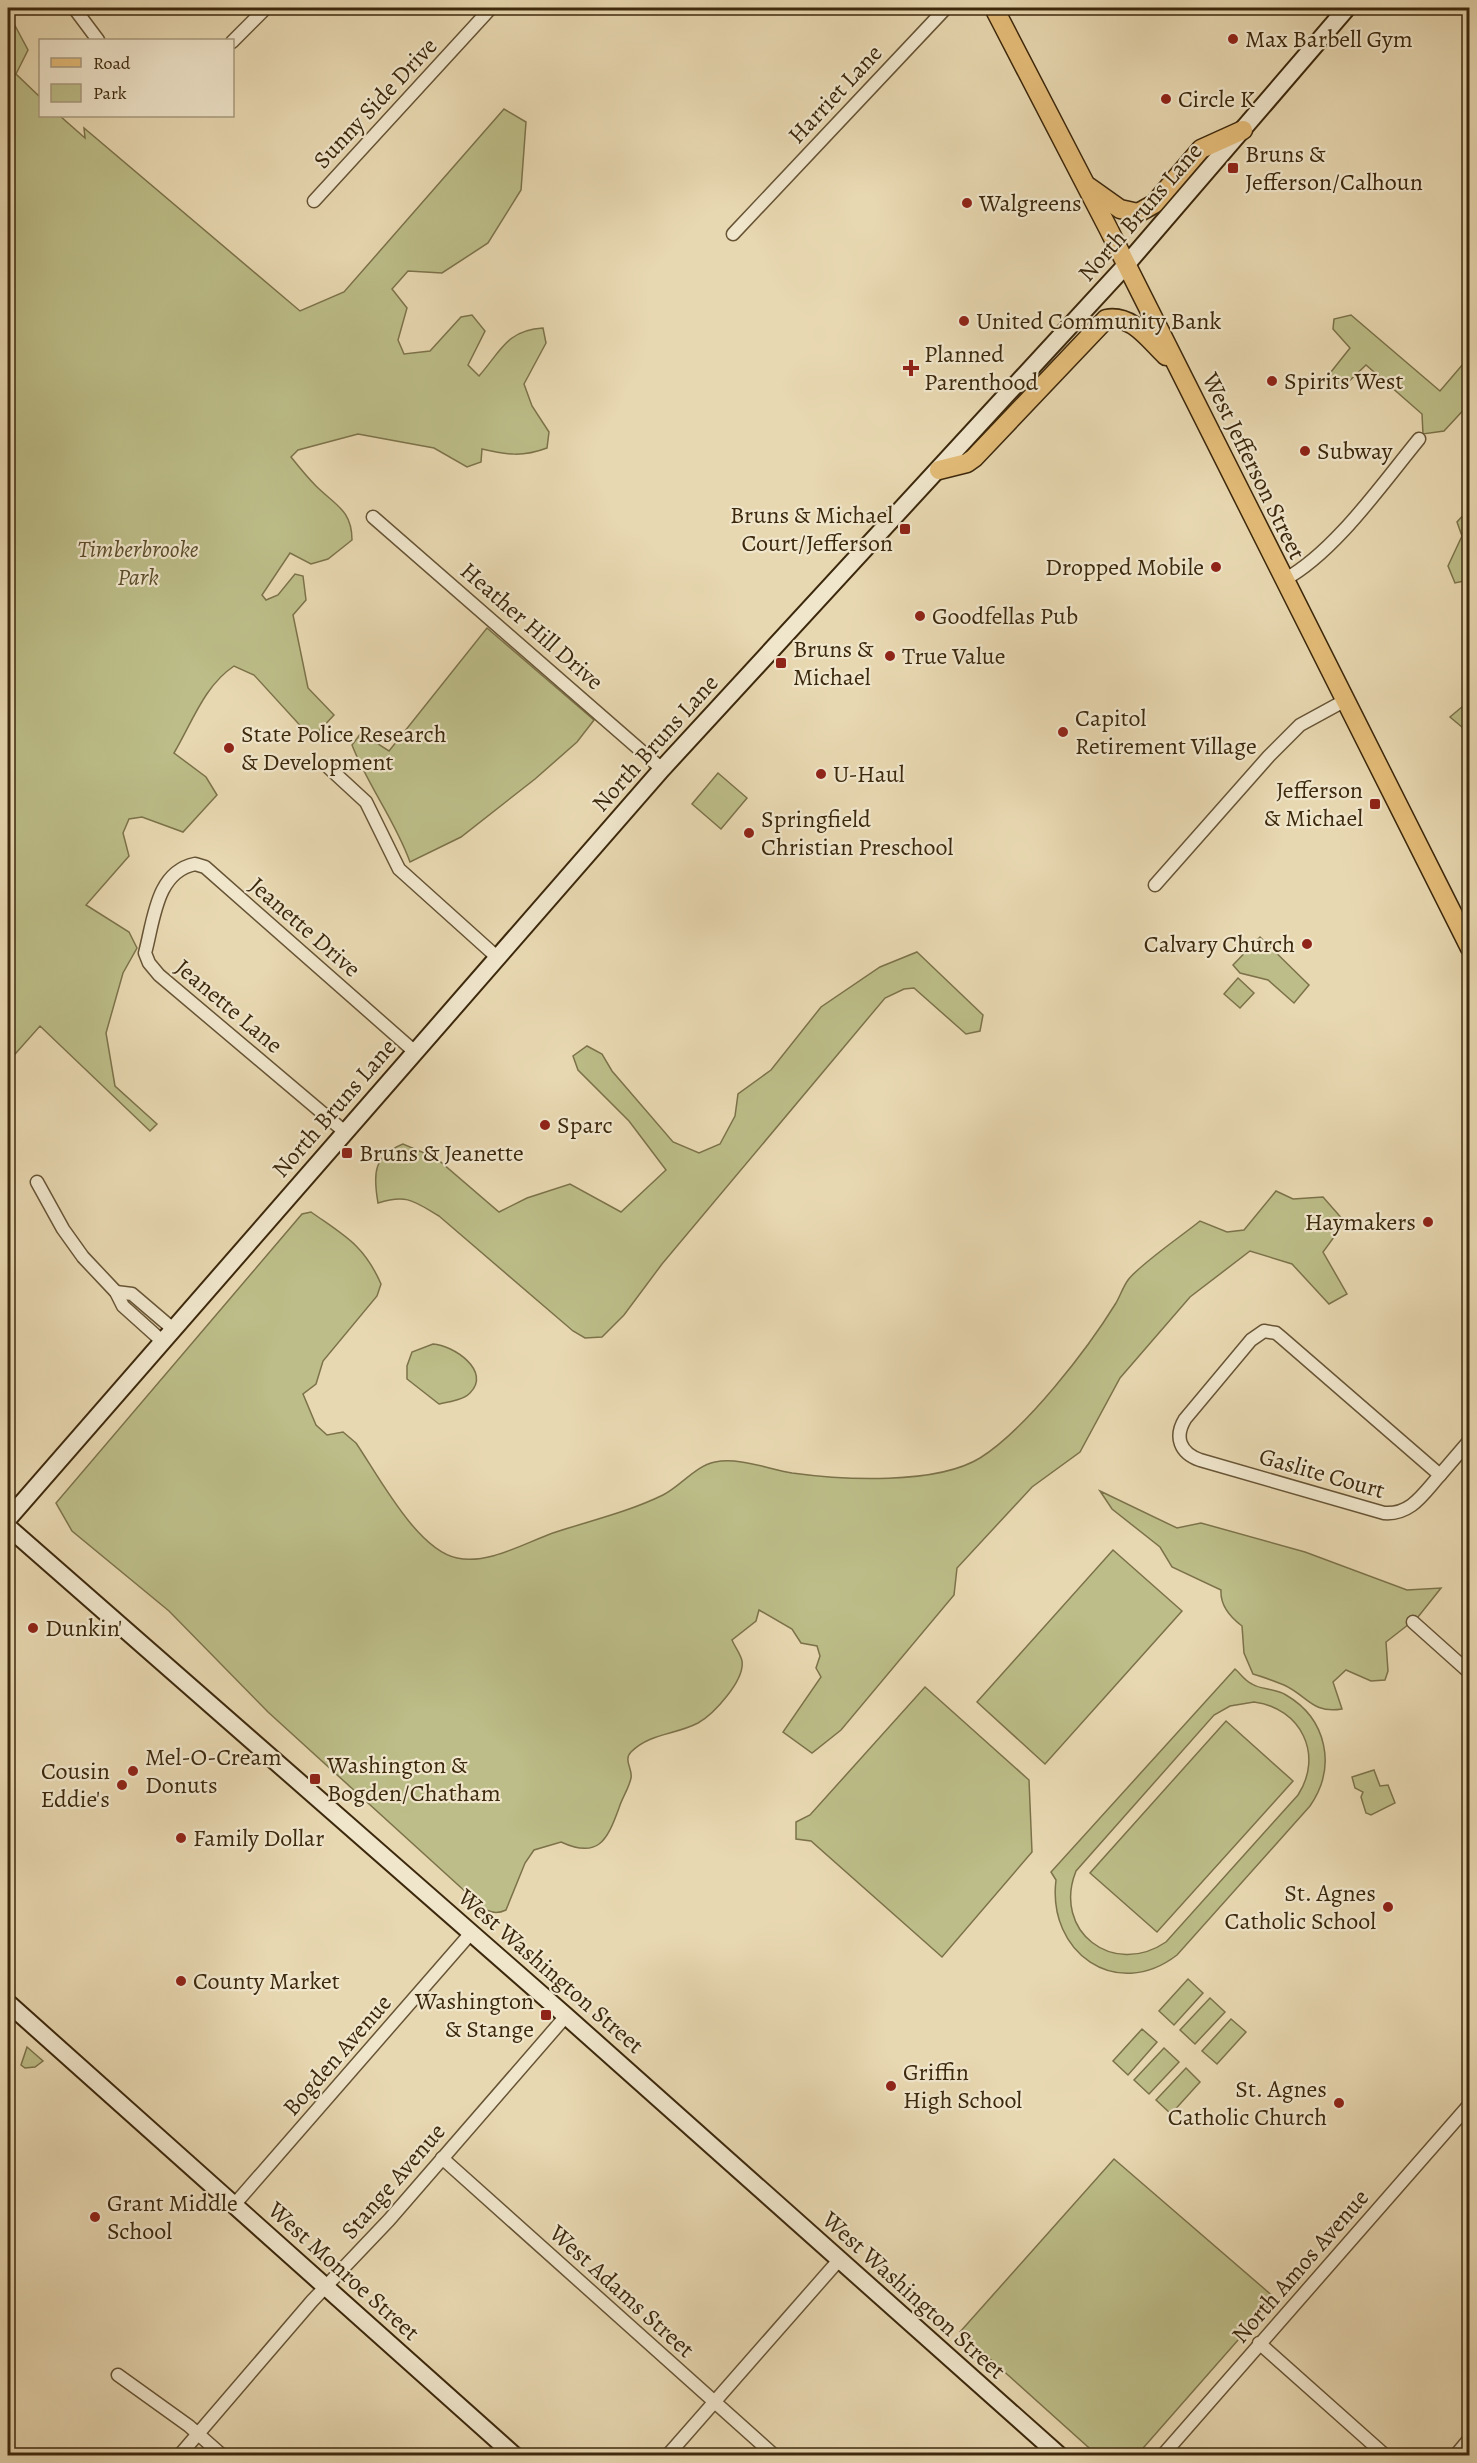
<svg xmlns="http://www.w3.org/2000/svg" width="1477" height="2463" viewBox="0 0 1477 2463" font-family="Alegreya,serif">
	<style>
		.green { fill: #bcbd88; stroke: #7c724a; stroke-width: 1.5; fill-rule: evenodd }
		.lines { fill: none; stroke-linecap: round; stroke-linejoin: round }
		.stream { stroke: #747e70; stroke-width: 4 }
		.street-casing { stroke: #675435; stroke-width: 15 }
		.secondary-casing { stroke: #3c280c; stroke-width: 20 }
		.primary-casing { stroke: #3c280c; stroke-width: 21 }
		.street { stroke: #f0e6cc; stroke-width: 12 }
		.secondary { stroke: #f0e6cc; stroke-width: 16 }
		.primary { stroke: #e4bc78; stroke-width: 18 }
		.poi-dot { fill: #8f2418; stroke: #f0e6cc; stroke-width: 2 }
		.labels { text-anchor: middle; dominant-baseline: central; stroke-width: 4.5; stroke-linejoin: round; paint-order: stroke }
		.poi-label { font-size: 24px; fill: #3c280c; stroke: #f0e6cc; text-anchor: start }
		.street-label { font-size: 24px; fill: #3c280c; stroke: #f0e6cc }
		.park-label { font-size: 24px; font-style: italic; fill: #5c4d2b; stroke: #f0e6cc }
	</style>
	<rect width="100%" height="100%" fill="#e8d8b1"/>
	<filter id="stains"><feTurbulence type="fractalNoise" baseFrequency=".00333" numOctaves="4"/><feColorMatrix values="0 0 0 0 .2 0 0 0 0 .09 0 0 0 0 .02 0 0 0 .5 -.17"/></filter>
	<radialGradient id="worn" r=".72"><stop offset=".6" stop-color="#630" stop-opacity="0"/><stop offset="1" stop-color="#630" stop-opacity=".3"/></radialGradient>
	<g class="green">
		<path d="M8,18L12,20L28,50L16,74L40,97V116H60L85,138L84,128L300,311L344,292L504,109L526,122L521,190L488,243L442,273L408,271L392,289L407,308L398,340L404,354L430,351L461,317L472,315L485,331L468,365L479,376C501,351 507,330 543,328L546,343L524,384L532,406L549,432L547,448C523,457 507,455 482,449L481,462L467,467L434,448L358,434L298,450L291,457C299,467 307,477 316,486C335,505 352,510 352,540L328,559L311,564L290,553L262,595L266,600L278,595L295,574L303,576L306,600L293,615L308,688L334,715L318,732L307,733L254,675L234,666C204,686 192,723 174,753L206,777L217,795L183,832L142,817L129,819L123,833L129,856L86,905L129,932L137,948L123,973L106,1033L115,1086L157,1124L150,1131L40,1026L8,1062Z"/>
		<path d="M1351,315L1440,391L1469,357V404L1444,431L1423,434L1422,414L1366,365L1345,385L1330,388L1327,377L1350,348L1333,329L1334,319Z"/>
		<path d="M1469,509V580L1455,583L1448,566L1462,536L1457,522Z"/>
		<path d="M487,628L594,720L577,742L535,779L461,837L410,862C395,820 368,786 352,745L361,733L389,751Z"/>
		<path d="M1469,701V733L1450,717Z"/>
		<path d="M718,773L747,798L721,829L692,804Z"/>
		<path d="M1260,937L1309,985L1294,1003L1268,980L1240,973L1233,965Z"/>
		<path d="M917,952L983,1015L980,1031L966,1034L914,988L904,989L885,998L662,1264L624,1315L602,1337L585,1338L573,1331L439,1216C414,1201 407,1194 378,1203C373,1174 373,1156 403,1144L436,1158L499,1212L527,1198L570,1184L621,1212L666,1170L629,1121L578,1070L573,1056L587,1046L602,1054L612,1071L673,1142L699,1153L720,1144L735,1116L738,1094L771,1070L821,1007L880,967Z"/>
		<path d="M1238,978L1254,993L1240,1008L1224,994Z"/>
		<path d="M1276,1191L1293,1199L1323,1197L1345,1222L1323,1252L1347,1294L1329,1304L1292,1264L1250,1251L1190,1297L1120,1378L1080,1452L1032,1487L957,1568L954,1595L841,1730L812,1753L783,1732L821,1677L816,1668L820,1656L817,1646L801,1643L792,1629L759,1610L756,1621L732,1640C735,1647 741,1655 742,1661C745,1680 714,1714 698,1723C675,1735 650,1733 631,1752C623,1760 633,1769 631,1778C629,1788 622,1798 619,1808C607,1841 598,1859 561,1842L534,1850L525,1863L506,1910C489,1918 480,1905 468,1894L268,1712L169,1611L72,1531L56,1503L302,1214L311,1212C345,1236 364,1245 381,1284L377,1296L323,1361L316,1384L303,1394L316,1425L327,1435L343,1432L356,1443C378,1475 417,1550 457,1558C489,1565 526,1542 556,1532C593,1520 628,1512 663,1495C681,1486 695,1466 715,1462C739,1457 768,1469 792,1473C843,1480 936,1485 980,1458C1026,1429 1087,1350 1116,1303C1120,1296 1123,1287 1128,1280C1139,1265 1183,1235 1200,1221L1227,1232L1244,1230Z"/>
		<path d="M433,1344C453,1345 492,1371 470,1393C463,1400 449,1402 439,1404L407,1379V1366L412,1352Z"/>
		<path d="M1100,1491L1177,1528L1201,1523L1305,1552L1407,1590L1441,1588L1418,1617L1386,1642L1388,1671L1385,1680L1371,1681L1346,1670L1333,1682L1342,1709C1312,1714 1308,1696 1284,1685C1274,1681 1264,1677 1253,1674L1244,1653L1242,1626C1230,1617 1220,1606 1221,1590L1172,1567L1160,1547L1112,1509Z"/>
		<path d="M1113,1550L1182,1611L1045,1764L977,1702Z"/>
		<path d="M1235,1669C1240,1673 1245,1681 1252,1684C1261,1690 1275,1688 1286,1695C1327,1719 1337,1767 1310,1806L1177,1955C1116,2002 1047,1952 1056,1880L1051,1872ZM1254,1702C1301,1708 1324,1755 1298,1795L1166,1942C1113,1978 1052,1931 1076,1871L1214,1715L1230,1706Z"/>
		<path d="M925,1687L1029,1780L1032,1852L942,1957L811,1841L796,1839V1822L810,1815Z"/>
		<path d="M1226,1721L1293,1781L1157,1932L1090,1873Z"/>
		<path d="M1374,1770L1380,1786L1388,1785L1395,1803L1371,1815L1366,1813L1361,1797L1363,1792L1355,1788L1352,1777Z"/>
		<path d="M1188,1979L1203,1993L1174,2025L1159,2011Z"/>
		<path d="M1210,1998L1225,2012L1195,2044L1180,2030Z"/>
		<path d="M1231,2019L1246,2032L1217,2064L1202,2051Z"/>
		<path d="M1142,2029L1157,2042L1128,2075L1113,2061Z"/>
		<path d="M27,2047L43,2061L35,2067L25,2068L21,2065Z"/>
		<path d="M1164,2048L1179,2062L1149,2094L1134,2080Z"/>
		<path d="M1186,2068L1200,2082L1171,2114L1156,2100Z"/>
		<path d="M1114,2159L1275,2298L1137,2455H1097L960,2332Z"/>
	</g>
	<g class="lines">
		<path class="stream" d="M8,536L12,545L8,555"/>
		<g class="street-casing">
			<g id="street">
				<path d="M74,8L98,40"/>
				<path d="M232,42L266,8"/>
				<path d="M314,201L491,8"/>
				<path d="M733,234L946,8"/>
				<path d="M373,517L662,769"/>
				<path d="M1284,580C1335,552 1382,484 1419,439"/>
				<path d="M327,766L366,802L399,869L498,958"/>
				<path d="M1155,885L1269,756L1300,725L1344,701"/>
				<path d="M345,1132L159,975L149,963L145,953C154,920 156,872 195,864L205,867L415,1052"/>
				<path d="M37,1182L63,1229L83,1257L116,1292L123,1306L162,1341"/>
				<path d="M116,1292L132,1294L173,1329"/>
				<path d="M1264,1331L1276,1333L1282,1338L1440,1475C1423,1494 1411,1515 1384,1513L1200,1460C1180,1453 1174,1437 1185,1419L1251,1340Z"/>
				<path d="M1440,1475L1470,1440"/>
				<path d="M1413,1622L1470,1673"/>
				<path d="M442,2158L775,2456"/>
				<path d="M234,2205L471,1933"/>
				<path d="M1259,2343L1386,2456"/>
				<path d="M118,2375L189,2426L223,2456"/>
				<path d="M179,2456L312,2301L389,2220L566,2016"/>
				<path d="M667,2456L839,2260"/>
				<path d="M1162,2456L1470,2104"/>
				<path d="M1455,2456L1470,2438"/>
			</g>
		</g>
		<g class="secondary-casing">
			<g id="secondary">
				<path d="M8,1519L662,769L1126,265L1347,8"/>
				<path d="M8,1527L566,2016L1060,2456"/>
				<path d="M8,2003L515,2456"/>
			</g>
		</g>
		<g class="primary-casing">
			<g id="primary">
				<path d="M994,8L1108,228L1470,948"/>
				<path d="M1089,187L1120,209L1138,213L1154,204L1201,149L1243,130"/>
				<path d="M939,470L967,463L974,458L1106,319C1132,314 1149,340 1166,356"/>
			</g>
		</g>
		<use href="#street" class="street"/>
		<use href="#secondary" class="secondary"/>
		<use href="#primary" class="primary"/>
	</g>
	<g class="poi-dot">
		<circle cx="1233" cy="39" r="6"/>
		<circle cx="1166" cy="99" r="6"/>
		<rect x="1227" y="162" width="12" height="12" rx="3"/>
		<circle cx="967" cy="203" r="6"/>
		<circle cx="964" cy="321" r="6"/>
		<path d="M908 359h6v6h6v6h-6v6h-6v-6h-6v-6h6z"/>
		<circle cx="1272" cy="381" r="6"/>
		<circle cx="1305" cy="451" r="6"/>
		<rect x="899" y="523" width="12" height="12" rx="3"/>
		<circle cx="1216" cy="567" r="6"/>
		<circle cx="920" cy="616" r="6"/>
		<circle cx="890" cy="656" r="6"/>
		<rect x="775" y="657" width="12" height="12" rx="3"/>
		<circle cx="1063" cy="732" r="6"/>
		<circle cx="229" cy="748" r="6"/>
		<circle cx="821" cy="774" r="6"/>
		<rect x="1369" y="798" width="12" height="12" rx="3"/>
		<circle cx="749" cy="833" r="6"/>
		<circle cx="1307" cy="944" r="6"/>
		<circle cx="545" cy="1125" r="6"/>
		<rect x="341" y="1147" width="12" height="12" rx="3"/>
		<circle cx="1428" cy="1222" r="6"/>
		<circle cx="33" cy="1628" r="6"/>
		<circle cx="133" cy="1771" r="6"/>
		<rect x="309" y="1773" width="12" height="12" rx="3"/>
		<circle cx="122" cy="1785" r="6"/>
		<circle cx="181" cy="1838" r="6"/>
		<circle cx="1388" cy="1907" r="6"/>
		<circle cx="181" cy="1981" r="6"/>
		<rect x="540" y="2009" width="12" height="12" rx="3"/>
		<circle cx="891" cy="2086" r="6"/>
		<circle cx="1339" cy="2103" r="6"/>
		<circle cx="95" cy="2217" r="6"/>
	</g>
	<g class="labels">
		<g class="poi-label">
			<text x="1245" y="39">Max Barbell Gym</text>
			<text x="1178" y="99">Circle K</text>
			<text x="1245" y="154">Bruns &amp;<tspan x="1245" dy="28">Jefferson/Calhoun</tspan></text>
			<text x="979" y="203">Walgreens</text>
			<text x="976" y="321">United Community Bank</text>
			<text x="924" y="354">Planned<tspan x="924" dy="28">Parenthood</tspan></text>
			<text x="1284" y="381">Spirits West</text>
			<text x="1317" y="451">Subway</text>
			<text x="893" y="515" text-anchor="end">Bruns &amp; Michael<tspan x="893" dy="28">Court/Jefferson</tspan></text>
			<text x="1204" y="567" text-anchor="end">Dropped Mobile</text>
			<text x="932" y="616">Goodfellas Pub</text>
			<text x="793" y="649">Bruns &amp;<tspan x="793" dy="28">Michael</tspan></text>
			<text x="902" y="656">True Value</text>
			<text x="1075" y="718">Capitol<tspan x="1075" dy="28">Retirement Village</tspan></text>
			<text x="241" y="734">State Police Research<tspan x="241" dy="28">&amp; Development</tspan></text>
			<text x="833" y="774">U-Haul</text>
			<text x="1363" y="790" text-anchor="end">Jefferson<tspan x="1363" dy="28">&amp; Michael</tspan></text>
			<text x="761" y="819">Springfield<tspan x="761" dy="28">Christian Preschool</tspan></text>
			<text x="1295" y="944" text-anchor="end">Calvary Church</text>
			<text x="557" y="1125">Sparc</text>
			<text x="359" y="1153">Bruns &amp; Jeanette</text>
			<text x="1416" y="1222" text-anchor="end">Haymakers</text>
			<text x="45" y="1628">Dunkin'</text>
			<text x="145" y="1757">Mel-O-Cream<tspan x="145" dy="28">Donuts</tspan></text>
			<text x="327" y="1765">Washington &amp;<tspan x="327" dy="28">Bogden/Chatham</tspan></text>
			<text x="110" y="1771" text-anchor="end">Cousin<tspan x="110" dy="28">Eddie's</tspan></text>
			<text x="193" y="1838">Family Dollar</text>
			<text x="1376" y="1893" text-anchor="end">St. Agnes<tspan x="1376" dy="28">Catholic School</tspan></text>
			<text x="193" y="1981">County Market</text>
			<text x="534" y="2001" text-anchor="end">Washington<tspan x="534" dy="28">&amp; Stange</tspan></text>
			<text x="903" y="2072">Griffin<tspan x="903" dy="28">High School</tspan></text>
			<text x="1327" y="2089" text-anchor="end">St. Agnes<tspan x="1327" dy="28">Catholic Church</tspan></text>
			<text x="107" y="2203">Grant Middle<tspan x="107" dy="28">School</tspan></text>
		</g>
		<g class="street-label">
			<text transform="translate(835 94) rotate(-47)">Harriet Lane</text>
			<text transform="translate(375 103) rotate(-47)">Sunny Side Drive</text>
			<text transform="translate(1140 212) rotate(-49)">North Bruns Lane</text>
			<text transform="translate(1254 466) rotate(64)">West Jefferson Street</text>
			<text transform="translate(532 626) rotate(41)">Heather Hill Drive</text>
			<text transform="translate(655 743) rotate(-48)">North Bruns Lane</text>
			<text transform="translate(305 927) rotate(41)">Jeanette Drive</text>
			<text transform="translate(229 1006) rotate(40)">Jeanette Lane</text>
			<text transform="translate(334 1108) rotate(-49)">North Bruns Lane</text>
			<text transform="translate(1322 1473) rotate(16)">Gaslite Court</text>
			<text transform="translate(551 1971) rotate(41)">West Washington Street</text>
			<text transform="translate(337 2055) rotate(-49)">Bogden Avenue</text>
			<text transform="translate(393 2181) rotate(-49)">Stange Avenue</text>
			<text transform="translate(1300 2266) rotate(-49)">North Amos Avenue</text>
			<text transform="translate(344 2271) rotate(42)">West Monroe Street</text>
			<text transform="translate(622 2291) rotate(42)">West Adams Street</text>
			<text transform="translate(914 2295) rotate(42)">West Washington Street</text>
		</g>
		<g class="park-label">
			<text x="138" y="549">Timberbrooke<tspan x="138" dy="28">Park</tspan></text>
		</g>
	</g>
	<rect width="1477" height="2463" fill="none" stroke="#e8d8b1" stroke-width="30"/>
	<rect x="9" y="9" width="1459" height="2445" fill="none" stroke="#3c280c" stroke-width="3"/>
	<rect x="15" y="15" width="1447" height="2433" fill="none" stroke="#3c280c" stroke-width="1.5"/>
	<rect x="39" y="39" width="195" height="78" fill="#f0e6cc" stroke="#a89a7f" stroke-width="1.5"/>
	<rect x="51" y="58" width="30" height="9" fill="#e4bc78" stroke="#a89a7f" stroke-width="1.5"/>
	<text x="93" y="69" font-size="18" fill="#3c280c">Road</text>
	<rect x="51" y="84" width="30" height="18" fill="#bcbd88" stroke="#a89a7f" stroke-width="1.5"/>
	<text x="93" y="99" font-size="18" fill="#3c280c">Park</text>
	<rect width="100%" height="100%" filter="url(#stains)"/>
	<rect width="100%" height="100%" fill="url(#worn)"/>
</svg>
